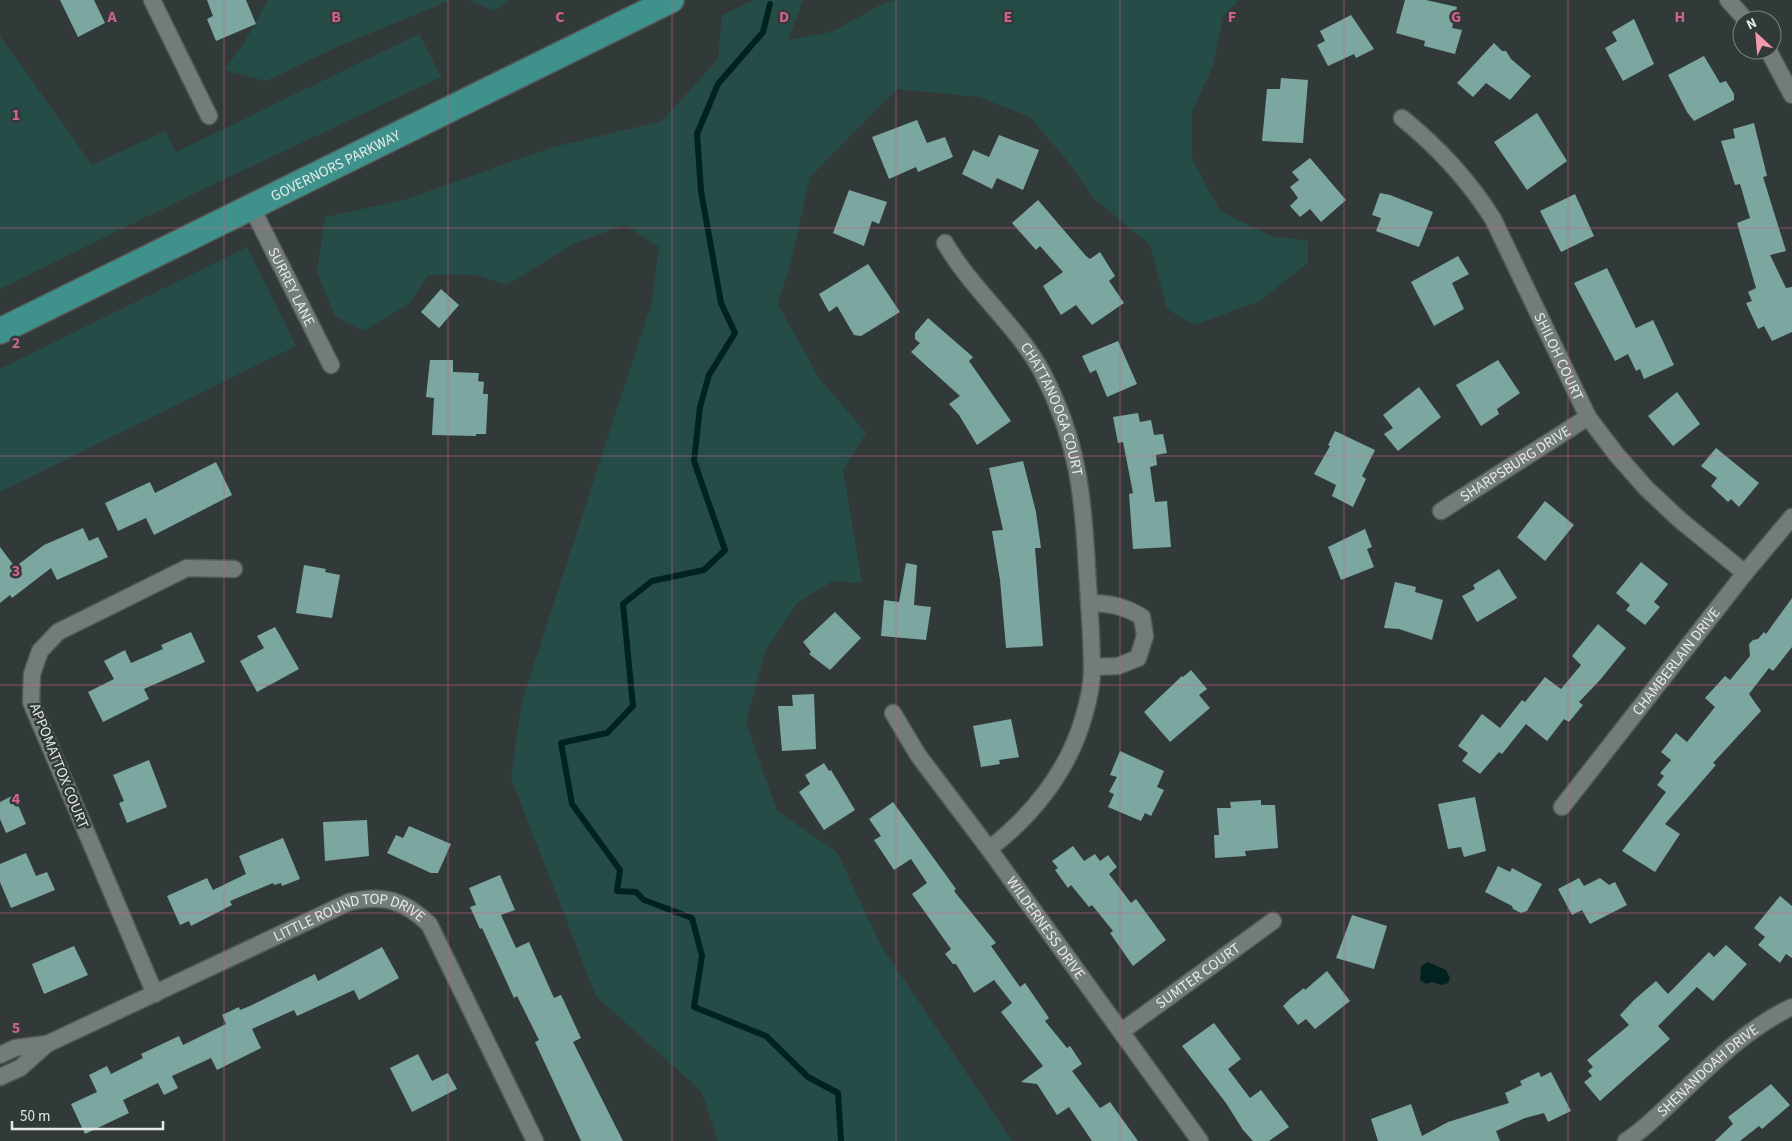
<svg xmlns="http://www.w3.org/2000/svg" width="1792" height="1141" viewBox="0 0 1792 1141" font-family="'Source Sans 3',sans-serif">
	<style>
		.green { fill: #264c48 }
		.water { fill: #02221f }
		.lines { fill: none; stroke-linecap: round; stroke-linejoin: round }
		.stream { stroke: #02221f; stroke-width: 6 }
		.building { fill: #7ca7a1 }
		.street-casing { stroke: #535958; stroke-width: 19 }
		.primary-casing { stroke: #535958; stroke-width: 28 }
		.street { stroke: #737c7b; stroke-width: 16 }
		.primary { stroke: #3e928b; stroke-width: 25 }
		.grid { fill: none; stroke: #ce628d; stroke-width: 1; stroke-opacity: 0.55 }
		.labels { text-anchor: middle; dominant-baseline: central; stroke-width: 5; stroke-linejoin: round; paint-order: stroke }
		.street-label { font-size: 15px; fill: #e5eae9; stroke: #323a39 }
		.grid-label { font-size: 16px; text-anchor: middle; font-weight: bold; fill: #ce628d; stroke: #323a39; stroke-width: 5; stroke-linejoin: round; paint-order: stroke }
	</style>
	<rect width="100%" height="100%" fill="#323a39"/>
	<g class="green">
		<path d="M268,0H451L337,47L266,81L224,70L244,43Z"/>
		<path d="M469,0H508L494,11Z"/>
		<path d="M754,0H803L788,40L831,32L884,3L895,0H1239L1223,16L1213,66L1192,111V159L1220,211L1271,236L1308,241V263L1258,302L1194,325L1167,309L1150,245L1093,198L1070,164L1030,117L979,97L897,89L810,177L789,270L777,303L819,378L866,433L843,470L862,583L833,581L797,603L765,651L746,723L777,811L837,852L880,944L1012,1141H718L702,1092L596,996L511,778L522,701L652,302L659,247L625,225L575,243L507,285L474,275H428L410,303L363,331L335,316L317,272L325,217L404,200L550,148L662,121L718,59L722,15Z"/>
		<path d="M419,34L441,77L195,193L0,289V36L92,165L165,131L176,152Z"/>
		<path d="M247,247L296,346L0,492V369Z"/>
	</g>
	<path class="water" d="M1428,962L1446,970L1450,978L1448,983L1441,985L1432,982L1426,984L1420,980L1421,966Z"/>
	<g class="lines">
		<path class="stream" d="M770,4L763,32L718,84L697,134L701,191L721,303L735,333L709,375L700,407L694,461L725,550L704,570L652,581L623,604L633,706L607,733L561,743L572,804L620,870L617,891L636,892L644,900L692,918L702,956L694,1007L766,1036L808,1077L838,1093L841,1141"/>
	</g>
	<g class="building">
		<path d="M60,0H94L105,23L78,37Z"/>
		<path d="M207,0H246L256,24L216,41L207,19L213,16Z"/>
		<path d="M1405,0H1426L1457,7L1452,28L1462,30L1455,54L1424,46L1425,41L1396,33Z"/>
		<path d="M1351,15L1374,49L1356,58L1354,54L1328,66L1317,45L1325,41L1320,31Z"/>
		<path d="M1634,19L1654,64L1623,81L1605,48L1617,41L1612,32Z"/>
		<path d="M1494,43L1502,51H1506L1511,59L1531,76L1510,100L1486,83L1473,97L1457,83Z"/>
		<path d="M1704,56L1720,83L1726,81L1734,94V100L1694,121L1687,112L1668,75Z"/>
		<path d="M1281,78L1308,80L1303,143L1262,141L1267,89H1280Z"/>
		<path d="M1537,113L1567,161L1527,190L1494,142Z"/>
		<path d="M917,120L927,143L945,137L953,157L918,172L916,167L889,179L872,137Z"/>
		<path d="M1754,123L1767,176L1763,177L1786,251L1770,255L1786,288L1792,287V332L1772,341L1764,326L1758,329L1746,303L1752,301L1748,292L1756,288L1737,223L1750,218L1740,184L1735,185L1721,141L1735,138L1733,129Z"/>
		<path d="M999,135L1039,150L1023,190L997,178L992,189L962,174L973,150L989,157Z"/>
		<path d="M1310,158L1346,200L1321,222L1310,209L1300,217L1290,206L1298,198L1290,187L1299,180L1292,172Z"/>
		<path d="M849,190L887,202L879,224L872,221L864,246L833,233Z"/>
		<path d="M1380,193L1390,195L1433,212L1419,247L1376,231L1381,218L1372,215Z"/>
		<path d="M1575,194L1594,236L1561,252L1540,211Z"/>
		<path d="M1038,200L1086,256L1090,259L1100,252L1115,276L1109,281L1124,303L1092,325L1076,305L1061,315L1043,286L1063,272L1040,246L1036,250L1012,223Z"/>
		<path d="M1458,256L1469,274L1452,283L1464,309L1434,326L1411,282Z"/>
		<path d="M868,264L900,312L861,336L854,335L837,306L829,312L819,294Z"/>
		<path d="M1607,268L1636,328L1653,320L1674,365L1644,379L1640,369L1636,371L1628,354L1615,361L1574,283Z"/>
		<path d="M441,289L459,305L439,328L421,312Z"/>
		<path d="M928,318L973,357L969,361L1011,421L977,445L959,415L949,404L960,396L911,352L920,343L915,339V333Z"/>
		<path d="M1118,341L1137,384L1107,397L1096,370L1090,373L1082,356Z"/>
		<path d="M430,360H453V372L479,373L478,381L484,382L483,394H488L486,434H476V436L432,435L434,398L426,397Z"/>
		<path d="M1498,360L1520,393L1497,409L1499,414L1481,426L1456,385Z"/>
		<path d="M1419,387L1441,417L1398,451L1384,434L1393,428L1383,415Z"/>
		<path d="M1677,392L1700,424L1673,446L1648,416Z"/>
		<path d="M1138,413L1140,422L1151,420L1154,435L1163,434L1167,453L1156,455L1157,465L1150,467L1155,502L1167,501L1171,547L1133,549L1129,494L1133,493L1123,442L1118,443L1113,417Z"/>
		<path d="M1335,431L1375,450L1362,476L1366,479L1353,507L1332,496L1336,485L1314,474L1330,446L1328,445Z"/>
		<path d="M1716,448L1759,483L1739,507L1731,499L1728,502L1711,486L1717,478L1701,466Z"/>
		<path d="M1023,461L1036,512L1041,548H1035L1043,646L1006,648L1000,580L992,531L1003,530L989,468Z"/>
		<path d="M216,462L232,495L154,535L146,518L118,531L105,503L150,482L155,493Z"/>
		<path d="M1545,501L1574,525L1545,561L1517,537Z"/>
		<path d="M83,528L89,541L98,537L108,557L57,580L51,568L12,598L10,595L0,603V547L15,567L44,545Z"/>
		<path d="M1365,529L1372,547L1367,549L1374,567L1341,580L1328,547Z"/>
		<path d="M1641,562L1668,584L1654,602L1660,607L1645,625L1626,610L1630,605L1616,593Z"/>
		<path d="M906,563L917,565L914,605L931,607L926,640L881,636L884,600L899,602Z"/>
		<path d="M304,565L326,569L325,572L340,575L332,618L296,613Z"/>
		<path d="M1499,569L1517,598L1477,622L1462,596L1475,589L1473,585Z"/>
		<path d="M1395,582L1416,587L1415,592L1443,600L1432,640L1399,629L1384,628Z"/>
		<path d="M1792,598V647L1773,671L1769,668L1749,694L1761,711L1713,763L1716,765L1665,824L1680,834L1655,872L1622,851L1666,792L1657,785L1664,776L1660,773L1671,760L1661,752L1676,733L1687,742L1715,707L1705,698L1725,676L1730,680L1750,656L1749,644L1753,640L1758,639L1764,632L1766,634Z"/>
		<path d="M835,612L861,638L830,670L809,654L811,652L803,642Z"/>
		<path d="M1598,624L1626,648L1600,680L1579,702L1583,705L1569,722L1564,719L1547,741L1526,724L1502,754L1499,752L1480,774L1462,761L1468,753L1458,746L1482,714L1500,728L1522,700L1525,702L1545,677L1561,689L1581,665L1572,656Z"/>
		<path d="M275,627L299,669L257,692L240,661L264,648L257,636Z"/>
		<path d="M191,632L205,662L144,689L149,699L103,722L88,692L114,679L104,661L125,650L131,663L163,649L161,645Z"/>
		<path d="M1191,670L1207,689L1199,695L1210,708L1170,742L1144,712L1182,676L1183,677Z"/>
		<path d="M814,694L816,749L782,751L778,706H793L792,695Z"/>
		<path d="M1011,719L1019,757L999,760L1000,764L981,767L973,726Z"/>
		<path d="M1120,751L1164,771L1157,787L1164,790L1151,816L1145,813L1141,821L1108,807L1114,794L1109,792L1117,777L1110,775Z"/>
		<path d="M149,760L167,807L127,823L119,803L124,801L113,775Z"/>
		<path d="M824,763L829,771L831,770L855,810L824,830L799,792L810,784L805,775Z"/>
		<path d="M14,795L26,824L6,833L0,819V802Z"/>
		<path d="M1475,797L1486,851L1464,857L1461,847L1448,849L1438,804Z"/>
		<path d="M1261,800V805H1275L1278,848L1245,851L1246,856L1215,858L1214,835H1219L1217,808H1231L1230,802Z"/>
		<path d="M893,802L956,889L954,891L996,943L991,946L1020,987L1025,983L1049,1018L1045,1021L1067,1048L1070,1046L1082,1064L1072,1071L1100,1108L1110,1102L1138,1141H1092L1069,1107L1057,1115L1037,1084L1021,1082L1043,1066L1001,1012L1012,1003L994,980L974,993L956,964H953L945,954L951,949L912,894L927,883L911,859L894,870L874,840L881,836L869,819Z"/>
		<path d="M367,820L369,856L325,861L323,822Z"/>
		<path d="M409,826L451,844L438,873H431L387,853L396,835L403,838Z"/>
		<path d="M283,838L300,879L282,886L281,883L274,885L273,883L230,901L232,905L191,926L189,921L180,925L167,896L207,878L213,890L246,874L239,856Z"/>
		<path d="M1073,846L1084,861L1095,854L1100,861L1108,855L1117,867L1109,874L1131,903L1136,899L1166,940L1133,966L1110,933L1113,931L1092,905L1089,907L1071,885L1068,888L1055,870L1058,868L1052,861Z"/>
		<path d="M26,853L36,876L47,872L55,890L11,908L0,882V864Z"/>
		<path d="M1498,866L1510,872L1512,868L1542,884L1527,911L1521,913L1513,909L1512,906L1485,892Z"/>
		<path d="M500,875L515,910L501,915L516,948L529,942L554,998L561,995L581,1038L573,1042L623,1141H581L535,1042L539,1040L517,996L514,998L482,928L480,929L470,907L476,905L469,888Z"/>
		<path d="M1579,878L1584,886L1600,878L1609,885L1615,882L1627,905L1590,924L1582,910L1572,915L1558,889Z"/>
		<path d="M1780,896L1792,906V958L1786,954L1780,963L1758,945L1765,937L1754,928Z"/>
		<path d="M1352,915L1387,926L1374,969L1336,958Z"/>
		<path d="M1726,945L1747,964L1713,1001L1697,987L1658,1026L1670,1039L1600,1101L1584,1082L1592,1076L1588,1071L1593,1067L1587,1060L1629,1025L1620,1015L1634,1000L1656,981L1668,994L1709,952L1714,957Z"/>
		<path d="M74,946L88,975L44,994L32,964Z"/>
		<path d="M382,947L399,978L359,1000L354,990L297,1016L294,1010L252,1029L261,1048L217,1070L211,1058L172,1076L178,1088L164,1095L158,1083L123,1100L129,1113L85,1134L71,1104L97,1092L89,1075L107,1066L111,1074L143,1058L141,1054L179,1036L183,1045L226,1024L222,1015L239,1007L240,1010L250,1006L315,974L318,981Z"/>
		<path d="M1327,971L1350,1001L1315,1029L1306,1019L1298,1025L1283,1006L1290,999L1304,988L1305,990Z"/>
		<path d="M1214,1023L1241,1059L1228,1069L1250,1098L1261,1090L1289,1127L1269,1141H1253L1243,1130L1226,1103L1182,1046Z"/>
		<path d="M418,1054L432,1081L448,1073L457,1089L412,1112L390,1068Z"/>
		<path d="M1539,1072L1541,1077L1551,1072L1571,1111L1548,1122L1544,1113L1525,1118L1496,1131L1500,1141H1378L1371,1119L1411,1104L1422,1136L1448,1122L1509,1103L1505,1093L1522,1085L1520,1081Z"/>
		<path d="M1771,1084L1790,1105L1762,1129L1759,1126L1740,1141H1715L1733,1124L1728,1117Z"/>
	</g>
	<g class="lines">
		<g class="street-casing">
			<g id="street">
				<path d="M152,0L209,116"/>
				<path d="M1728,0L1746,20"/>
				<path d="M1768,50L1792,95"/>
				<path id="s1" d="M1402,118C1439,148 1468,179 1493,219L1588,417L1616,454L1646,488L1680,520L1745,573"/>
				<path id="s2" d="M252,208L331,365"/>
				<path id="s3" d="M945,243C972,290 1016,324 1042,372C1078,441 1083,494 1087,569C1089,603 1092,638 1092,671C1092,686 1088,702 1084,716C1068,772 1034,814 989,849"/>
				<path id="s4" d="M1441,511L1588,417"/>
				<path d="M1089,603C1109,603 1124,606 1142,617L1145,636L1138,658L1118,666L1092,667"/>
				<path id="s5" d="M893,713L918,755L989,849L1200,1141"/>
				<path id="s6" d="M1562,807L1745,573L1792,517"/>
				<path d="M155,994L31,702L32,674L40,651L58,632L187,568L234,569"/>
				<path id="s7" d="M1122,1031L1273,921"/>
				<path id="s8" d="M0,1055L15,1048L47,1044L349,902C383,894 404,900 429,924L535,1141"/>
				<path d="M0,1077L20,1068L47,1044"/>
				<path id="s9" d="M1626,1141C1643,1130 1658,1115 1672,1102C1709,1067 1745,1029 1792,1007"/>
			</g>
		</g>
		<g class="primary-casing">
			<g id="primary">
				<path id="s10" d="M0,331L671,0"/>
			</g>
		</g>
		<use href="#street" class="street"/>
		<use href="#primary" class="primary"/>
	</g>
	<path class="grid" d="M224,0V1141M448,0V1141M672,0V1141M896,0V1141M1120,0V1141M1344,0V1141M1568,0V1141M0,228H1792M0,456H1792M0,685H1792M0,913H1792"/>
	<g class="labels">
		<g class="street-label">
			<text stroke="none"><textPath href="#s10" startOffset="374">GOVERNORS PARKWAY</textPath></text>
			<text stroke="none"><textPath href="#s2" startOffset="88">SURREY LANE</textPath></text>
			<text stroke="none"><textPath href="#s1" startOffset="289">SHILOH COURT</textPath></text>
			<text stroke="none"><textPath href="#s3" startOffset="200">CHATTANOOGA COURT</textPath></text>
			<text stroke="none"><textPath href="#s4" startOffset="88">SHARPSBURG DRIVE</textPath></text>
			<text stroke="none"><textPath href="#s6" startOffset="185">CHAMBERLAIN DRIVE</textPath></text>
			<text transform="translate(59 766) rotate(68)">APPOMATTOX COURT</text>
			<text stroke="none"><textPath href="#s5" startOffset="264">WILDERNESS DRIVE</textPath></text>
			<text stroke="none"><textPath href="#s8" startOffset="381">LITTLE ROUND TOP DRIVE</textPath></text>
			<text stroke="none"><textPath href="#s7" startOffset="94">SUMTER COURT</textPath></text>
			<text stroke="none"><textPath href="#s9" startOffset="108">SHENANDOAH DRIVE</textPath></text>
		</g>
	</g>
	<g class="grid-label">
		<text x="112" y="22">A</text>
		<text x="336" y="22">B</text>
		<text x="560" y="22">C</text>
		<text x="784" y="22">D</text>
		<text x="1008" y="22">E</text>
		<text x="1232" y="22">F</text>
		<text x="1456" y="22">G</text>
		<text x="1680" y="22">H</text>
		<text x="16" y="120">1</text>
		<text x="16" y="348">2</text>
		<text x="16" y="576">3</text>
		<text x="16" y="804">4</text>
		<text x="16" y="1033">5</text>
	</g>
	<g transform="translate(1757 35) rotate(334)"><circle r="24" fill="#323a39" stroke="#7a807f"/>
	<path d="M0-4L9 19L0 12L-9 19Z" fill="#f29aad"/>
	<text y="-8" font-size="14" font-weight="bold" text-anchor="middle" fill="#e5eae9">N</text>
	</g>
	<path d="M12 1121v8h151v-8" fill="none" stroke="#e5eae9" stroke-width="2.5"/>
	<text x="20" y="1121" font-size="15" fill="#e5eae9" stroke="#323a39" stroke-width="4" paint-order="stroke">50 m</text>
</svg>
